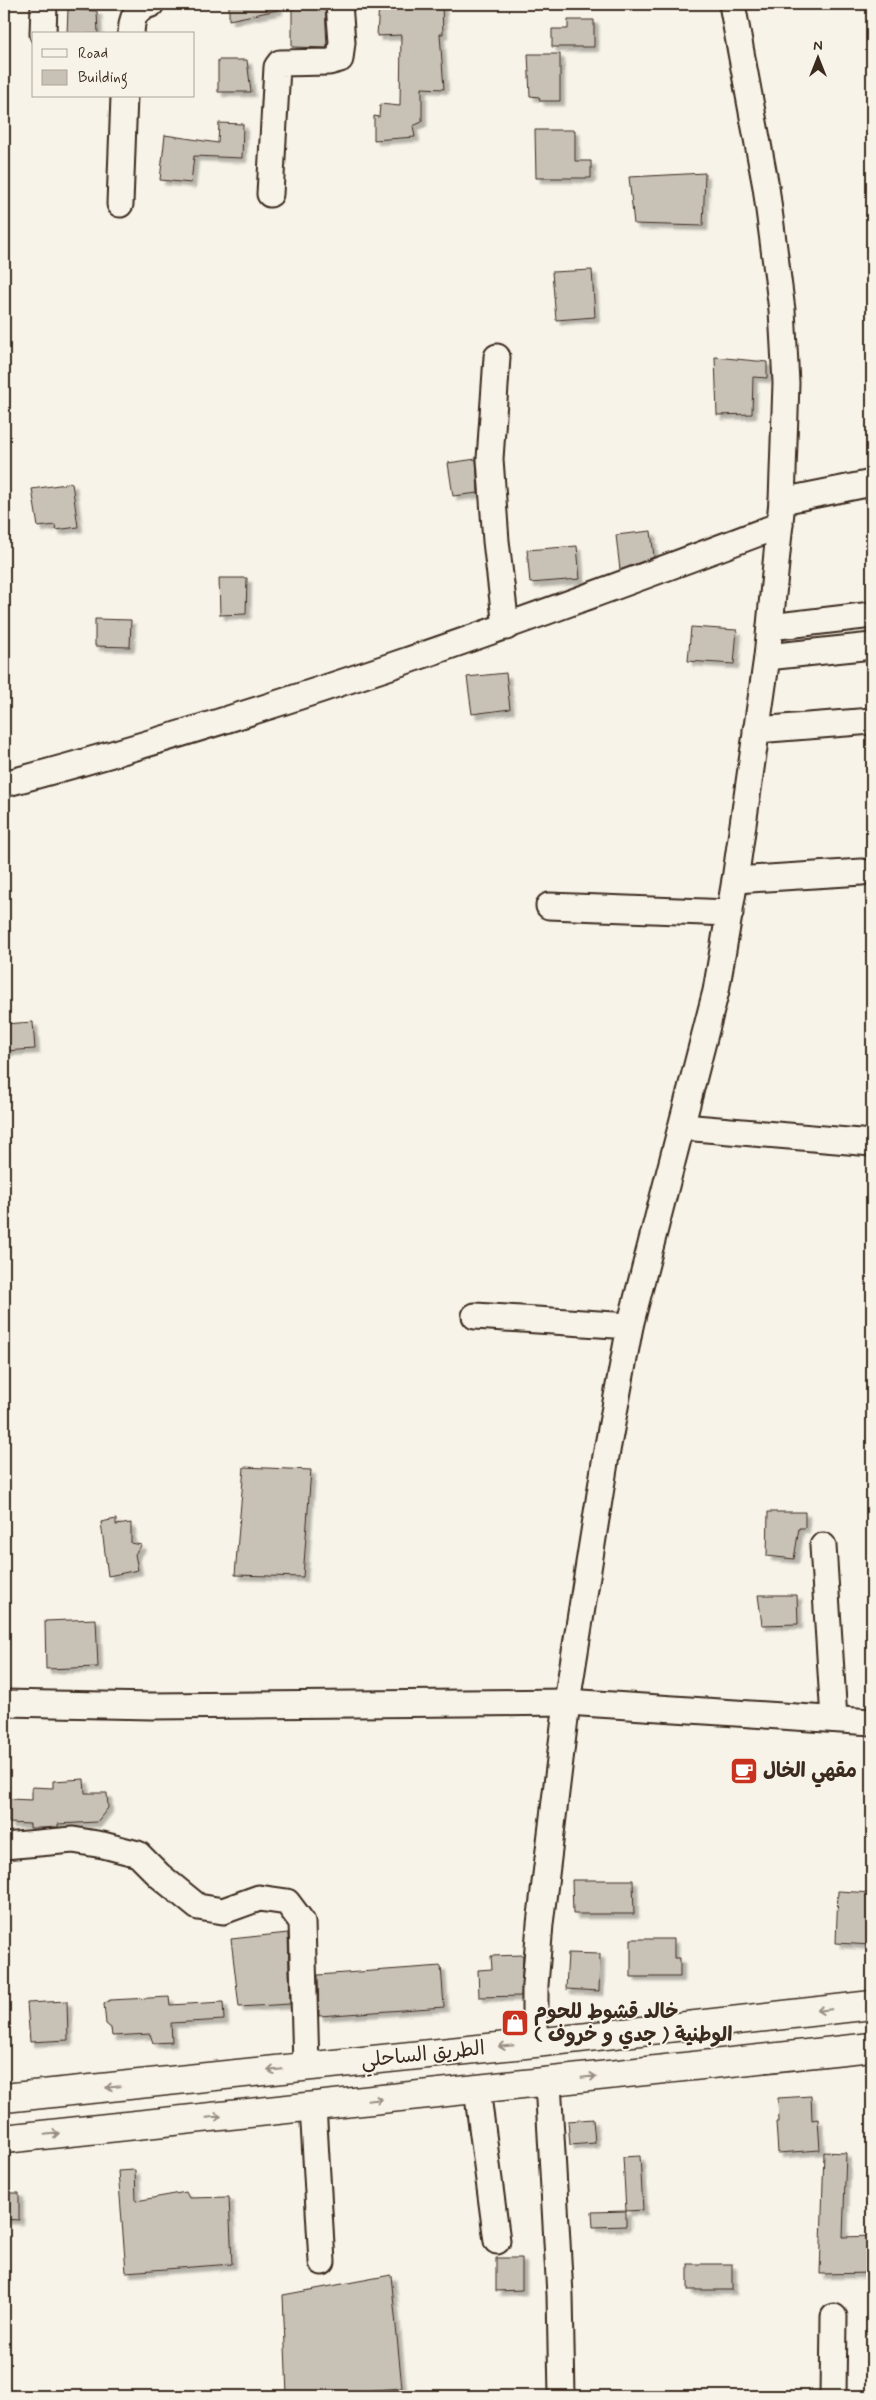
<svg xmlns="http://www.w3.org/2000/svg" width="876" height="2400" viewBox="0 0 876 2400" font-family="Mynerve,'Playpen Sans Arabic',sans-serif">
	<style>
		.building { fill: #c8c1b6; stroke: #3b2a1e; filter: url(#shadow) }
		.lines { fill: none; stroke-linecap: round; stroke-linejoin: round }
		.minor-casing { stroke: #3b2a1e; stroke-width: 29 }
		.highway-casing { stroke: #3b2a1e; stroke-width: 31 }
		.minor { stroke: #f7f3e8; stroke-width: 25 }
		.highway { stroke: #f7f3e8; stroke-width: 28 }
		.oneway { stroke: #998e83 }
		.labels { text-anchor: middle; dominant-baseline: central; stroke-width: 4; stroke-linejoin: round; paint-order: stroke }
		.poi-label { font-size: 20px; font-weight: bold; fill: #3b2a1e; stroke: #f7f3e8; text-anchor: start }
		.street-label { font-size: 20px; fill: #3b2a1e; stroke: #f7f3e8 }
	</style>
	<defs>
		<filter id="shadow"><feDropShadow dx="4.5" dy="4.5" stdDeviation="1" flood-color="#0004"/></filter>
	</defs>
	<rect width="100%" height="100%" fill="#f7f3e8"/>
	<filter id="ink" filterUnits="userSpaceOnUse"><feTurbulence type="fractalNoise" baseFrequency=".02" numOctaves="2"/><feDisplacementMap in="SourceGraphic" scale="10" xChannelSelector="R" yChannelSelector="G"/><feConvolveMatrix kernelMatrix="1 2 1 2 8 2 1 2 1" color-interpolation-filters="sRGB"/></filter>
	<g filter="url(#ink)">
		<g class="building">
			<path d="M229,4H277L278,10L229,20Z"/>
			<path d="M292,4H325L327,48L292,47Z"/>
			<path d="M379,4H442L443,34H440L444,89L422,88V122L413,126L415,137L374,140V116L379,117L380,104L400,106L401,35L377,36Z"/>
			<path d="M68,9L97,11L98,34H67Z"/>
			<path d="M568,20H594V47H552V29H568Z"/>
			<path d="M528,54H560V101H540L539,97L530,96Z"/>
			<path d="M218,60H247L251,92H218Z"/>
			<path d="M219,123L243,124L242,158L194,156L191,183L160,180L165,135L218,143Z"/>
			<path d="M535,130H575V161H591V178H536Z"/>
			<path d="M705,173L703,226L634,224L629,177Z"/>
			<path d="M592,270L595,317L556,320L552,272Z"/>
			<path d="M715,357L767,362V378L753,377L752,414L717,415Z"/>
			<path d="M476,459L478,493L453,496L448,463Z"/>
			<path d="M72,483L78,527L56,530L55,525L38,527L32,489Z"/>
			<path d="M651,531L654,557L620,570L616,535Z"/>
			<path d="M577,546L580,579L530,583L527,550Z"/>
			<path d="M219,578H247L246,614L220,615Z"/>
			<path d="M95,619L131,620L130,647L95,646Z"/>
			<path d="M691,627L737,630L734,664L688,661Z"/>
			<path d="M506,673L510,709L472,714L467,677Z"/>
			<path d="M33,1022L35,1049L4,1051V1024Z"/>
			<path d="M244,1467L311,1470L303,1577L235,1575Z"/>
			<path d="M768,1512H805V1528H799L794,1559L767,1556Z"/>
			<path d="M116,1519V1525L131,1523V1543L142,1545L135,1554L138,1570L108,1576L101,1522Z"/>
			<path d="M758,1595H797L798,1624L762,1625Z"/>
			<path d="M96,1619L98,1667L46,1669L45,1621Z"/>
			<path d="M84,1779L85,1793H107L108,1808L97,1822L58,1824V1827L42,1828H30V1824L9,1823V1799L32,1800V1787L53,1788V1781Z"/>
			<path d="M572,1880H633L634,1914H573Z"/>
			<path d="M838,1891L872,1893V1945L836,1943Z"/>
			<path d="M288,1933L290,2004L239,2007L231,1939Z"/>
			<path d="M631,1939H674V1958H680V1977H631Z"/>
			<path d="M568,1953L600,1954L599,1991L566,1989Z"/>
			<path d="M523,1955L521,1996L479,1997L478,1970L492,1969L491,1956Z"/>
			<path d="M441,1966L444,2007L319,2016L318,1975Z"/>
			<path d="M169,1997L170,2005L223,2002L224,2020L171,2023L172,2042L153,2043L150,2034L112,2036L111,2028L106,2024L104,2004L110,2000Z"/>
			<path d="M67,2001L68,2040L30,2042L27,2003Z"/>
			<path d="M811,2096L812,2120L818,2119L820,2150L778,2153L776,2122H779L778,2098Z"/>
			<path d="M593,2119L595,2143L570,2145L568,2121Z"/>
			<path d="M824,2152L846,2153L843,2237L872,2236V2273L820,2274Z"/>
			<path d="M640,2156L643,2210L626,2211L623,2157Z"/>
			<path d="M135,2170L136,2201L186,2192L189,2198L229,2197L232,2264L126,2272L118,2171Z"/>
			<path d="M4,2193H19V2220L4,2219Z"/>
			<path d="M626,2211V2226L593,2227L592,2212Z"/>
			<path d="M496,2258H522V2290L496,2291Z"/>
			<rect x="688" y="2264" width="44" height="26"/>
			<path d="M391,2275L402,2388L287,2396L283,2295Z"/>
		</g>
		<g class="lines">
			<g class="minor-casing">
				<g id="minor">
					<path d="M43,34L44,4"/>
					<path d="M131,34C132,17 134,10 151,4"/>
					<path d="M270,194L277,67L280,63L329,62L340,59L342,42L339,4"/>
					<path d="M120,204L124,96"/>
					<path d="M497,357L490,459L496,541L506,627"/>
					<path d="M782,501L872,483"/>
					<path d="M770,627L872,615"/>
					<path d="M767,657L872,646"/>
					<path d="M756,730L872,721"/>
					<path d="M4,784C268,714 524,622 780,525"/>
					<path d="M735,880L862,872"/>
					<path d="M549,906L730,913"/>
					<path d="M683,1127L872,1143"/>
					<path d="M475,1316L630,1326"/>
					<path d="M823,1546L834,1719"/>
					<path d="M4,1703L152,1706L567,1702L872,1722"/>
					<path d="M4,1846L73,1840L103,1845L138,1854L160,1876L198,1907L223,1911L259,1898L287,1902L302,1922L306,2067"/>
					<path d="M535,2043V1985L540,1924L567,1702L606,1456L630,1326L716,991L735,880L767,657L782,501L786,383L782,310L766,187L732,4"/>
					<path d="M548,2082L560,2295L562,2396"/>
					<path d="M477,2089L497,2241"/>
					<path d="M313,2106L322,2262"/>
					<path d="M833,2396L834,2317"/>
				</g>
			</g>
			<g class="highway-casing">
				<g id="highway">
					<path d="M4,2098L535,2043L872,2005"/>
					<path d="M4,2139L872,2047"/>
				</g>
			</g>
			<use href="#minor" class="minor"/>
			<use href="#highway" class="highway"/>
		</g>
		<defs><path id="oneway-shaft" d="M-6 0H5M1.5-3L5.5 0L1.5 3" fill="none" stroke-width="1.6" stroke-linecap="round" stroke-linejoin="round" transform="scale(1.25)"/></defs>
		<g class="oneway">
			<use href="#oneway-shaft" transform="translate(824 2010) rotate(174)"/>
			<use href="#oneway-shaft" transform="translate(506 2046) rotate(174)"/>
			<use href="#oneway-shaft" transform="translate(275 2070) rotate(174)"/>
			<use href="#oneway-shaft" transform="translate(589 2077) rotate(-6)"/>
			<use href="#oneway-shaft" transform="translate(113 2087) rotate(174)"/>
			<use href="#oneway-shaft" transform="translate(375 2100) rotate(-6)"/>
			<use href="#oneway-shaft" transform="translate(214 2117) rotate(-6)"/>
			<use href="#oneway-shaft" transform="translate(52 2134) rotate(-6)"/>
		</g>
	</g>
	<defs>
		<g id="cafe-square" transform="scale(1.4375)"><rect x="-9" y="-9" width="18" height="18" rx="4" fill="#c8321e" stroke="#f7f3e8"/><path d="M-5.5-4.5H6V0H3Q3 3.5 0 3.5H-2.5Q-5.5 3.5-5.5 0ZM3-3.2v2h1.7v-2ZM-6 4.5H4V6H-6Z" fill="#fff"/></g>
		<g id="shop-square" transform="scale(1.4375)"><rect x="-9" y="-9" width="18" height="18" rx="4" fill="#c8321e" stroke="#f7f3e8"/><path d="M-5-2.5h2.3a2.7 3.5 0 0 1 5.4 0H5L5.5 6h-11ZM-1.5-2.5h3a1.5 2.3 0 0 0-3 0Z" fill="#fff"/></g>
	</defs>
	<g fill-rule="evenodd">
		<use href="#cafe-square" x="744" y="1771"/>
		<use href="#shop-square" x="515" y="2023"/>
	</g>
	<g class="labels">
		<g class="poi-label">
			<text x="763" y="1771">مقهي الخال</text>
			<text x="534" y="2012">خالد قشوط للحوم<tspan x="534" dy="23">الوطنية ( جدي و خروف )</tspan></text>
		</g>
		<g class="street-label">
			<text transform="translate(423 2055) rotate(-6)">الطريق الساحلي</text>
		</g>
	</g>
	<rect width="876" height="2400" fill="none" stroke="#f7f3e8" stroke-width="20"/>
	<rect x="10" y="10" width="856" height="2380" fill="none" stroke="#3b2a1e" stroke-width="2" filter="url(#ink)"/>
	<rect x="32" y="32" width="162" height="65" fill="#f7f3e8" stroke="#aca397"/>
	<rect x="42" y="49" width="25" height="8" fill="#f7f3e8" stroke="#aca397"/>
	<text x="78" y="58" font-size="15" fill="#3b2a1e">Road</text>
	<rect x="42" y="70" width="25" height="15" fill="#c8c1b6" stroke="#aca397"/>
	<text x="78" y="82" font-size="15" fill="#3b2a1e">Building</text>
	<g transform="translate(818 58)" stroke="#f7f3e8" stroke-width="4" paint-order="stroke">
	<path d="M0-4L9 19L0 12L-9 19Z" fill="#3b2a1e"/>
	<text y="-8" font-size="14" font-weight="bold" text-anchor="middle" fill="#3b2a1e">N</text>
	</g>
</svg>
